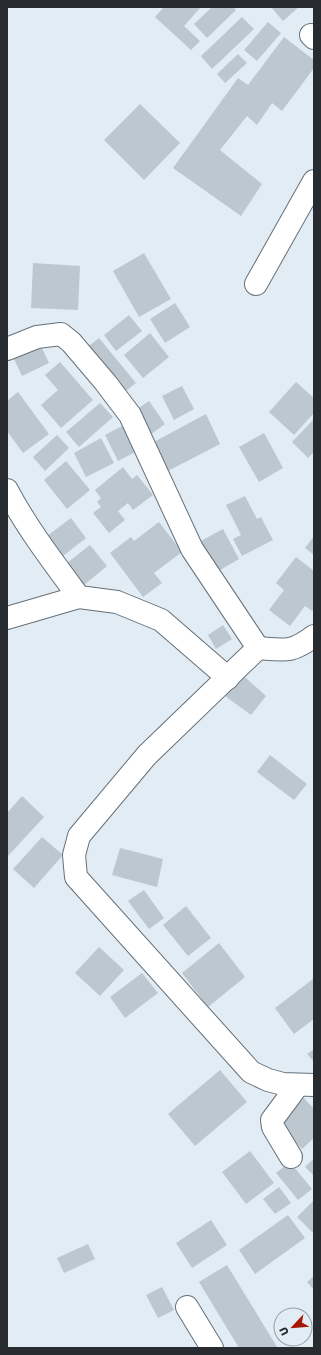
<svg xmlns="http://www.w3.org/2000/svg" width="321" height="1355" viewBox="0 0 321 1355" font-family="Poppins,sans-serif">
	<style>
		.building { fill: #bdc7cf }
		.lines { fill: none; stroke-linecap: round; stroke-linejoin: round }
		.street-casing { stroke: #677078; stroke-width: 24 }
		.street { stroke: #fff; stroke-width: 22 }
	</style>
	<rect width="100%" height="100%" fill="#e1ecf4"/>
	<g class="building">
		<path d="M164,7H201L184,26L200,41L191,50L155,17Z"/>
		<path d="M212,7H233L236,10L207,38L194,24Z"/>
		<path d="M271,7H299L283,21Z"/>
		<path d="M242,17L254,29L212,69L201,56Z"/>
		<path d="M268,22L281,33L257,61L244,50Z"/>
		<path d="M284,37L314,60V68L282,111L272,103L257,125L247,116L220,150L262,184L241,216L173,168L238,78L248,85Z"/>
		<path d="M238,54L247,63L225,83L217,74Z"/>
		<path d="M140,104L180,143L144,180L104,140Z"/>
		<path d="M144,253L171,299L139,317L113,271Z"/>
		<path d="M33,263L80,266L78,310L31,308Z"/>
		<path d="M175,303L190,327L165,343L150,319Z"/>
		<path d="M129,315L142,331L116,351L104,335Z"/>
		<path d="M150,333L169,357L143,378L124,355Z"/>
		<path d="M99,338L136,383L122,394L85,349Z"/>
		<path d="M39,342L49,363L22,376L12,355Z"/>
		<path d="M60,362L93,400L61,428L41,405L58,390L45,375Z"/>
		<path d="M296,382L314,398V413L294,435L269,412Z"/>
		<path d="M182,386L194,409L174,420L162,396Z"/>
		<path d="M18,392L49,434L23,453L7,431V401Z"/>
		<path d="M149,401L165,424L150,435L134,411Z"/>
		<path d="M100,403L113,417L79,447L66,432Z"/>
		<path d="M206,414L220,444L166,472L152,443Z"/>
		<path d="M314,419V452L308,458L292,442Z"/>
		<path d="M128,423L141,449L118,461L105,435Z"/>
		<path d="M264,433L283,468L259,482L239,447Z"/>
		<path d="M57,435L69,448L45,471L33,457Z"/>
		<path d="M101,438L114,463L86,477L74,453Z"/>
		<path d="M66,461L90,490L67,509L44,480Z"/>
		<path d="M123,467L132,479L137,475L153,495L133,510L128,503L118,511L125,520L109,533L93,513L101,507L97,502L101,498L95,490Z"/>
		<path d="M245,496L257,519L261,517L273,540L242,556L233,539L241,535L226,505Z"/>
		<path d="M71,518L86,538L63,556L47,536Z"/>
		<path d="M159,522L182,552L154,573L162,583L143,597L110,553L131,537L134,541Z"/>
		<path d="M223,529L239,559L215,573L199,542Z"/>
		<path d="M314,536V555L305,548Z"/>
		<path d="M90,545L107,566L84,585L67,563Z"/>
		<path d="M296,557L314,571V608L312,611L305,606L290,626L269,610L284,590L276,583Z"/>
		<path d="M223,625L232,639L216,649L208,635Z"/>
		<path d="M239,672L266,696L251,715L221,693Z"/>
		<path d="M270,755L307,784L294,800L257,772Z"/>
		<path d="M22,796L44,817L7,857V813Z"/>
		<path d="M42,837L63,855L34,888L13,869Z"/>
		<path d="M120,848L163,859L157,887L112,875Z"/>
		<path d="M144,890L164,918L149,929L128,901Z"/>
		<path d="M186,906L211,938L188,956L163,925Z"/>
		<path d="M219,943L245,977L208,1007L182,973Z"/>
		<path d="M99,947L124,970L100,996L75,973Z"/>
		<path d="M142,973L158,993L125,1018L110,997Z"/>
		<path d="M313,979L314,1019L294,1034L275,1008Z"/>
		<path d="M314,1049V1062L307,1054Z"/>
		<path d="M220,1070L247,1102L195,1146L168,1114Z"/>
		<path d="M304,1098L314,1109V1138L302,1149L278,1123Z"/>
		<path d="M250,1151L274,1183L246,1204L222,1172Z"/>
		<path d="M314,1158V1176L305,1167Z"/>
		<path d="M290,1162L312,1189L298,1200L276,1173Z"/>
		<path d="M279,1187L291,1203L275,1214L263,1199Z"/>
		<path d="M314,1200V1234L297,1217Z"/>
		<path d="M288,1215L305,1238L255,1274L239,1250Z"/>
		<path d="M211,1220L227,1245L192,1268L176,1243Z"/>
		<path d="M88,1244L95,1259L64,1273L57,1258Z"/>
		<path d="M227,1265L277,1347L275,1348H239L199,1282Z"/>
		<path d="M314,1276V1290L307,1282Z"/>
		<path d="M162,1287L174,1310L158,1318L146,1295Z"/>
	</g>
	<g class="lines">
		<g class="street-casing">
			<g id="street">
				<path d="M311,35L314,38"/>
				<path d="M256,284L314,181"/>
				<path d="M7,349L37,337L61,334L71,342L105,382L130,415L192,549L258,648L147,755L79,836L74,855L76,877L251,1072L268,1080L283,1084L314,1085"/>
				<path d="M7,490C27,528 53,562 79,597L117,602L161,620L228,678"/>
				<path d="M7,618L79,597"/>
				<path d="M258,648C285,650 292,653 314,636"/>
				<path d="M291,1157L273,1127L272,1120L298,1085"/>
				<path d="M187,1307L212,1348"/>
			</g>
		</g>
		<use href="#street" class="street"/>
	</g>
	<rect width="321" height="1355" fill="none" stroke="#282c30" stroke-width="16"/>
	<g transform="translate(293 1327) rotate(244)"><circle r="19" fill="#e1ecf4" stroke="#979fa6"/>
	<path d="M0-3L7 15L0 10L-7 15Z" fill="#a81705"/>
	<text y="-6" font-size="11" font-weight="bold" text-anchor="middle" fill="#282c30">U</text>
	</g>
</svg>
